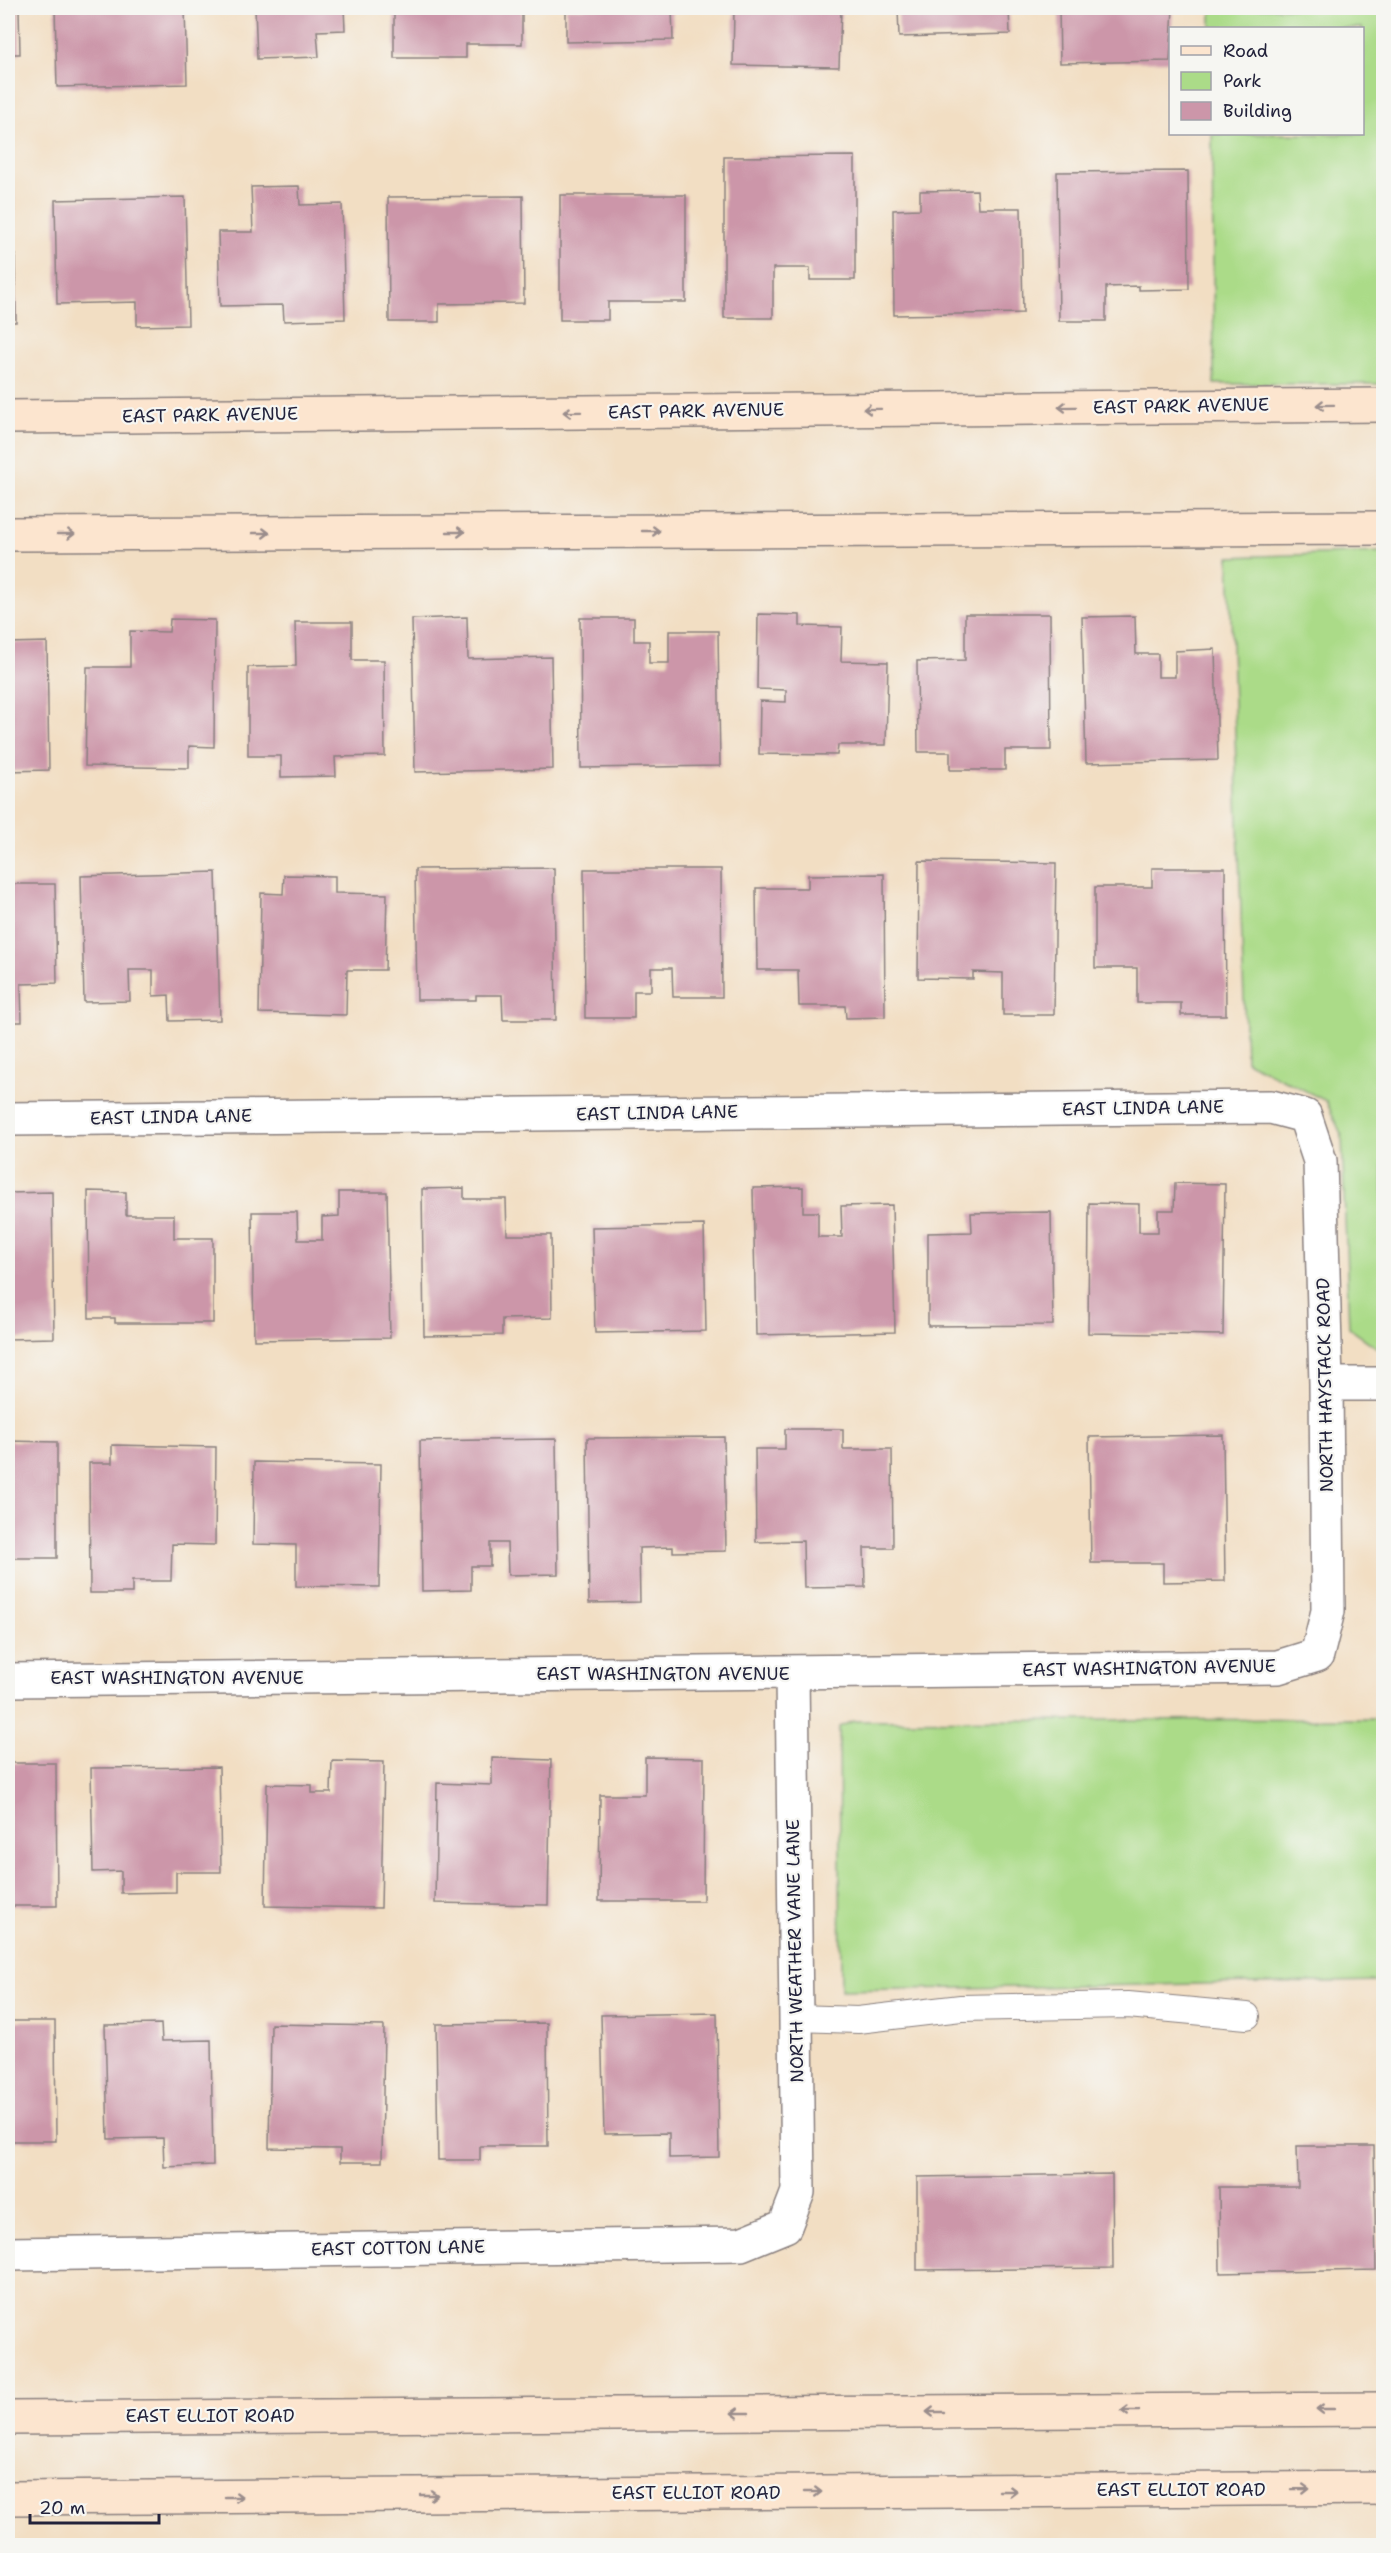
<svg xmlns="http://www.w3.org/2000/svg" width="1391" height="2553" font-family="'Shantell Sans',sans-serif">
<style>
.green{fill:#abdb88;stroke:#667e62;stroke-width:1.5}
.building{fill:#cc96a9}
.lines{fill:none;stroke-linecap:round;stroke-linejoin:round}
.lane-casing{stroke:#8a807f;stroke-width:28}
.street-casing{stroke:#8a807f;stroke-width:36}
.secondary-casing{stroke:#8a807f;stroke-width:36}
.lane{stroke:#fff;stroke-width:26}
.street{stroke:#fff;stroke-width:33}
.secondary{stroke:#fce5cf;stroke-width:33}
.oneway{stroke:#9a8d8c}
.labels{text-anchor:middle;dominant-baseline:central;stroke-width:4.5;stroke-linejoin:round;paint-order:stroke}
.street-label{font-size:18px;fill:#22223b;stroke:#f6f6f2}
</style>
<rect width="100%" height="100%" fill="#f6f6f2"/>
<filter id="ink" filterUnits="userSpaceOnUse"><feTurbulence type="fractalNoise" baseFrequency=".0167" numOctaves="2"/><feDisplacementMap in="SourceGraphic" scale="12" xChannelSelector="R" yChannelSelector="G"/><feConvolveMatrix kernelMatrix="1 2 1 2 8 2 1 2 1" color-interpolation-filters="sRGB"/></filter>
<filter id="wash" filterUnits="userSpaceOnUse"><feTurbulence type="fractalNoise" baseFrequency=".008" numOctaves="4" result="noise"/><feDisplacementMap in="SourceGraphic" scale="24" xChannelSelector="R" yChannelSelector="G"/><feGaussianBlur stdDeviation="1.35" result="paint"/><feColorMatrix in="noise" values="0 0 0 0 0 0 0 0 0 0 0 0 0 0 0 0 0 1.4 0 .05"/><feComposite in="paint" operator="in"/></filter>
<g filter="url(#wash)">
<rect width="100%" height="100%" fill="#f2dec3"/>
<!-- green -->
<path class="green" d="M1211,8H1383L1384,381L1380,384H1214L1212,134H1362V28H1211Z
M1383,552L1384,553L1383,1352L1349,1328L1342,1136L1326,1101L1246,1061L1229,557Z
M1383,1719V1981L841,1990L839,1727L853,1721Z"/>
<g id="blocks">
<!-- building -->
<path class="building" d="M8,8H19L20,54H8Z
M55,8H185L187,84L57,87Z
M255,8H344L345,30L317,31L319,57L257,59Z
M394,8H522V44H466V58H394Z
M566,8H672L673,40L566,42Z
M734,8H841L839,67L733,65Z
M898,8H1009L1010,34L899,37Z
M1059,8H1173L1170,61L1060,63Z
M855,156V280H810V268H773V318H724V157Z
M1188,171L1189,289L1139,290V286L1106,287V321H1059L1057,172Z
M299,186L300,205L342,204L345,319L284,321L283,305L220,306L218,232H253L251,187Z
M8,188H14L16,322H8Z
M977,190L978,208H1021L1023,313L894,315L893,210L920,209V191Z
M560,195H686V302H608V320H560Z
M523,196L524,303L439,304V322H389L388,197Z
M185,197L188,325L137,326V302L57,304L55,200Z
M758,614L800,615V626L842,627L841,661L888,662L886,745H838L837,755L759,754L760,701L786,702V690L757,689Z
M965,614H1050L1051,750H1005V770H950V752H918L917,661L965,660Z
M1135,616L1136,654H1158V677H1175V651L1215,649L1218,760L1086,763L1082,617Z
M467,617L468,659L551,657L553,769L415,772L412,619Z
M580,618H634V641H649V663H669V631H718L720,766L581,768Z
M170,619L215,620L214,747L189,746V768L85,766L87,667H130V631L169,632Z
M295,622H352V660H384L385,756L335,757L336,776L281,777V756H248V667L296,666Z
M47,642L49,770L8,771V643Z
M919,861L1056,863L1054,1015H1003V973L973,972V979L918,978Z
M554,868L556,1020H503L502,995H476V1000H417L415,869Z
M1152,868H1225L1226,1015H1181V1003H1137V968H1095V887H1152Z
M584,869H721L722,997H673L672,968H651V991H634V1018H585Z
M216,872L220,1020L170,1021L169,995L153,996V970H129L130,1001L84,1002L81,876Z
M884,874L885,1017L846,1018L845,1006H799L798,970H757L756,888H808V875Z
M284,875L335,876V893L387,894L385,970H347L346,1015L259,1013L261,893L283,894Z
M8,884H55L57,983L21,984L22,1022H8Z
M1175,1183L1225,1184L1223,1335L1088,1333L1089,1203L1139,1204V1232H1158V1210H1174Z
M803,1187V1212H818V1237H842L841,1206L892,1205L895,1332L756,1335L753,1188Z
M464,1188V1199H506L507,1235H551L552,1318L502,1319V1335L424,1336L422,1189Z
M88,1191L126,1192V1215H174V1238H213V1323H115V1318H89Z
M52,1192L54,1338L8,1339V1193Z
M339,1192H387L390,1338L254,1340L252,1212H297L298,1240H322V1217L339,1216Z
M1051,1212L1053,1325L928,1326V1233L972,1232L971,1213Z
M704,1225L706,1331L595,1333L592,1227Z
M785,1429H843V1449H892L893,1548H864L865,1587L804,1588L803,1541L756,1542L755,1449H785Z
M1223,1435L1225,1581L1163,1582V1563H1091L1089,1437Z
M724,1437L726,1551L673,1552V1547L639,1548L640,1602L589,1603L587,1438Z
M556,1439L558,1574L508,1575L507,1543H490V1566H471V1590L422,1591L420,1441Z
M8,1441L57,1442V1558H8Z
M112,1445L216,1447L215,1545L172,1544L171,1581H132V1593H90L89,1463H112Z
M254,1462L381,1464L379,1587L296,1586V1545L253,1544Z
M645,1757L704,1758L703,1901H599L600,1795H645Z
M492,1758L551,1760L548,1905L435,1903L437,1783L492,1785Z
M332,1761L384,1762L381,1908L265,1906L267,1784L312,1785V1793H331Z
M8,1763H56L57,1906H8Z
M219,1767L221,1872H176V1892L121,1893V1871L93,1872L91,1768Z
M717,2013L719,2157L669,2158V2133L604,2134L601,2015Z
M8,2021H55L56,2141H8Z
M547,2023L548,2146H480V2160H438L436,2024Z
M161,2024L162,2041L211,2040L213,2165L164,2167L163,2138L108,2139L105,2025Z
M271,2024L384,2026L382,2162H340V2149L269,2148Z
M1297,2146H1374L1376,2270L1220,2273L1219,2187H1298Z
M1112,2174L1113,2268L917,2270V2177Z"/>
</g>
</g>
<g filter="url(#ink)">
<use href="#blocks" fill-opacity="0" stroke="#8a807f" stroke-width="1.5"/>
<g class="lines">
<defs>
<path id="lane" d="M796,2018L858,2020L961,2008L1128,2005L1247,2016"/>
<path id="street" d="M8,1119L1271,1107L1305,1116L1320,1161L1326,1384L1328,1611L1317,1655L1278,1667L8,1680
M1326,1384H1384
M8,2254L741,2244L785,2226L798,2192L792,1673"/>
<path id="secondary" d="M8,417L1384,405
M8,534L1384,528
M8,2418L1384,2409
M8,2498L1384,2488"/>
</defs>
<!-- lane casing -->
<use href="#lane" class="lane-casing"/>
<!-- street casing -->
<use href="#street" class="street-casing"/>
<!-- secondary casing -->
<use href="#secondary" class="secondary-casing"/>
<!-- lane -->
<use href="#lane" class="lane"/>
<!-- street -->
<use href="#street" class="street"/>
<!-- secondary -->
<use href="#secondary" class="secondary"/>
</g>
<!-- one-way arrows -->
<defs><path id="oneway-shaft" d="M-6 0H5M1.5-3L5.5 0L1.5 3" fill="none" stroke-width="1.6" stroke-linecap="round" stroke-linejoin="round" transform="scale(1.5)"/></defs>
<g class="oneway">
<use href="#oneway-shaft" transform="translate(1325 405) rotate(179)"/>
<use href="#oneway-shaft" transform="translate(1067 407) rotate(179)"/>
<use href="#oneway-shaft" transform="translate(872 409) rotate(179)"/>
<use href="#oneway-shaft" transform="translate(572 412) rotate(179)"/>
<use href="#oneway-shaft" transform="translate(651 531)"/>
<use href="#oneway-shaft" transform="translate(456 532)"/>
<use href="#oneway-shaft" transform="translate(261 533)"/>
<use href="#oneway-shaft" transform="translate(66 534)"/>
<use href="#oneway-shaft" transform="translate(1325 2409) rotate(180)"/>
<use href="#oneway-shaft" transform="translate(1130 2411) rotate(180)"/>
<use href="#oneway-shaft" transform="translate(935 2412) rotate(180)"/>
<use href="#oneway-shaft" transform="translate(740 2413) rotate(180)"/>
<use href="#oneway-shaft" transform="translate(1301 2489) rotate(-1)"/>
<use href="#oneway-shaft" transform="translate(1008 2491)"/>
<use href="#oneway-shaft" transform="translate(813 2492)"/>
<use href="#oneway-shaft" transform="translate(429 2495)"/>
<use href="#oneway-shaft" transform="translate(234 2497)"/>
</g>
</g>
<g class="labels">
<!-- street labels -->
<g class="street-label">
<text transform="translate(1181 406) rotate(-1)">EAST PARK AVENUE</text>
<text transform="translate(696 411) rotate(-1)">EAST PARK AVENUE</text>
<text transform="translate(210 415) rotate(-1)">EAST PARK AVENUE</text>
<text transform="translate(1143 1108) rotate(-1)">EAST LINDA LANE</text>
<text transform="translate(657 1113) rotate(-1)">EAST LINDA LANE</text>
<text transform="translate(171 1117) rotate(-1)">EAST LINDA LANE</text>
<text transform="translate(1325 1385) rotate(-91)">NORTH HAYSTACK ROAD</text>
<text transform="translate(1149 1668) rotate(-1)">EAST WASHINGTON AVENUE</text>
<text x="663" y="1674">EAST WASHINGTON AVENUE</text>
<text x="177" y="1678">EAST WASHINGTON AVENUE</text>
<text transform="translate(795 1951) rotate(-91)">NORTH WEATHER VANE LANE</text>
<text transform="translate(398 2248) rotate(-1)">EAST COTTON LANE</text>
<text x="210" y="2416">EAST ELLIOT ROAD</text>
<text x="1181" y="2490">EAST ELLIOT ROAD</text>
<text x="696" y="2493">EAST ELLIOT ROAD</text>
</g>
</g>
<!-- margin -->
<rect width="1391" height="2553" fill="none" stroke="#f6f6f2" stroke-width="30"/>
<!-- legend -->
<rect x="1169" y="27" width="195" height="108" fill="#f6f6f2" stroke="#a1a1a9" stroke-width="1.5"/>
<rect x="1181" y="46" width="30" height="9" fill="#fce5cf" stroke="#a1a1a9" stroke-width="1.5"/>
<text x="1223" y="57" font-size="18" fill="#22223b">Road</text>
<rect x="1181" y="72" width="30" height="18" fill="#abdb88" stroke="#a1a1a9" stroke-width="1.5"/>
<text x="1223" y="87" font-size="18" fill="#22223b">Park</text>
<rect x="1181" y="102" width="30" height="18" fill="#cc96a9" stroke="#a1a1a9" stroke-width="1.5"/>
<text x="1223" y="117" font-size="18" fill="#22223b">Building</text>
<!-- scale -->
<path d="M30 2514v9h129v-9" fill="none" stroke="#22223b" stroke-width="3"/>
<text x="39" y="2514" font-size="18" fill="#22223b" stroke="#f6f6f2" stroke-width="4.5" paint-order="stroke">20 m</text>
</svg>
